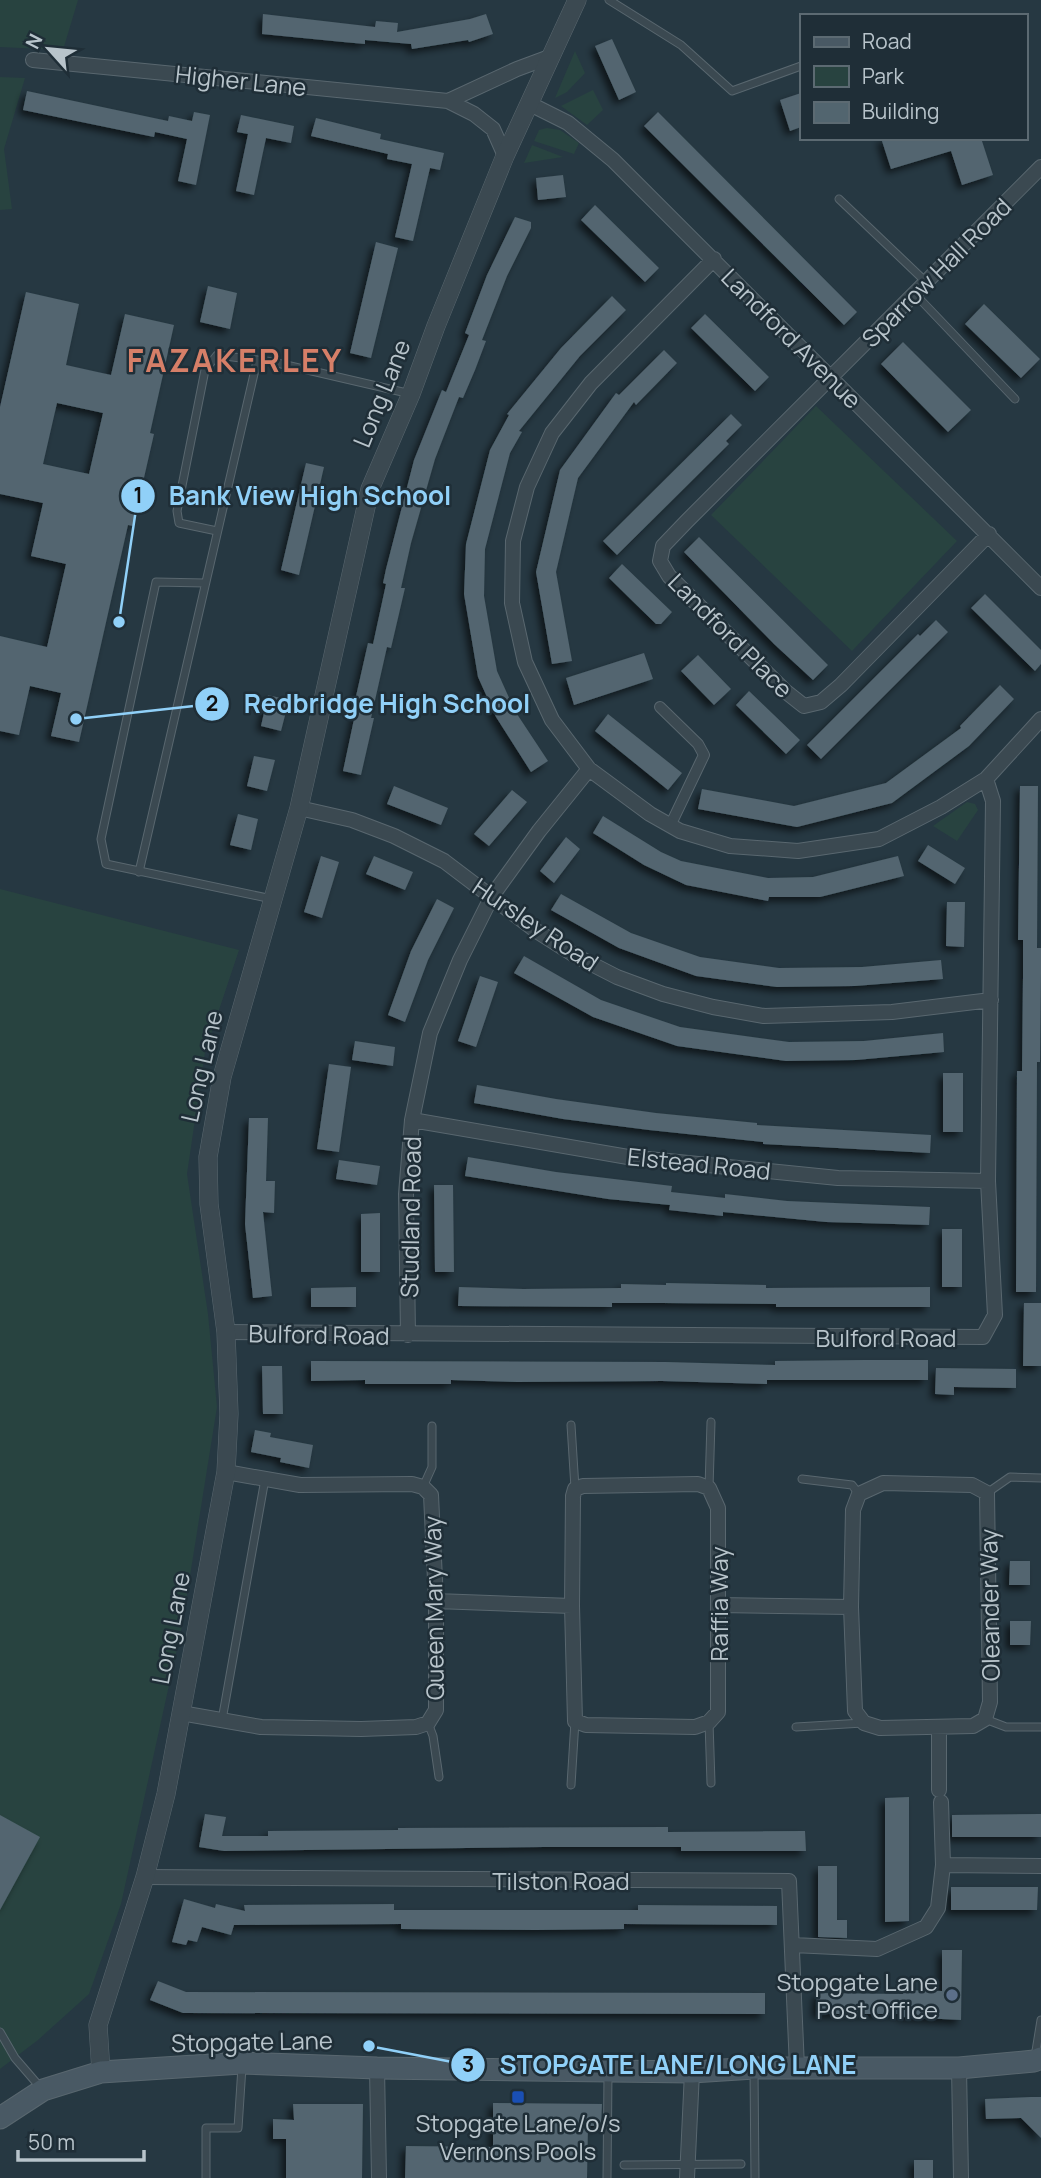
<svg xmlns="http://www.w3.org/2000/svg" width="1041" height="2178" font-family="Manrope,sans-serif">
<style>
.green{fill:#284340}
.building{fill:#52656f;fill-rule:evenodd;filter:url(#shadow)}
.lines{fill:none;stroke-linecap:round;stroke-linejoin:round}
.service-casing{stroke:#59676f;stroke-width:9}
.pedestrian-casing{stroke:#59676f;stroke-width:12}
.minor-casing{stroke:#59676f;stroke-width:16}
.tertiary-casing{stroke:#59676f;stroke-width:19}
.secondary-casing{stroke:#59676f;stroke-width:23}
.service{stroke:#3b4951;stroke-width:7}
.pedestrian{stroke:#3b4951;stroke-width:10}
.minor{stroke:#3b4951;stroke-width:14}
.tertiary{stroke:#3b4951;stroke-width:18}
.secondary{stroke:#495964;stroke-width:21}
.service-dot{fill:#5c6f8a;stroke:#1f2e37;stroke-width:2.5}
.transit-dot{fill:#1a4fb4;stroke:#1f2e37;stroke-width:2.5}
.labels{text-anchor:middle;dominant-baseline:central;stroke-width:5;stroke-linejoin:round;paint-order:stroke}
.street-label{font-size:24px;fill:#b8c4cb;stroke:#1f2e37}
.poi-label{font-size:24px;fill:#b8c4cb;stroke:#1f2e37;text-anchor:end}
.district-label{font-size:32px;font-weight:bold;letter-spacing:2px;fill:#d67f68;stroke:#1f2e37}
.leader{fill:none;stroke:#90d0f8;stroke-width:2.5}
.callout-dot{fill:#90d0f8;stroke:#1f2e37;stroke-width:2.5}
.mark-label{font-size:21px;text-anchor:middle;font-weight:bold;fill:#111}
.callout-label{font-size:26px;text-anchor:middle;font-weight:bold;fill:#90d0f8;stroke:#1f2e37;stroke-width:5;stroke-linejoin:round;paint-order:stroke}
</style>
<defs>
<filter id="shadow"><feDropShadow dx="-4.5" dy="4.5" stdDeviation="3.5" flood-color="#0009"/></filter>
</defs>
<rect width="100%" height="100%" fill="#263842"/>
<!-- green -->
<path class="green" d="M0,0H78L63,50L0,47Z
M575,51L585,73L567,92L555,98Z
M0,77L25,78L4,149L12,209L0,210Z
M593,90L603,110L587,125L561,106Z
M547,128L560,130L579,143L574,154L534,141L539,130Z
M532,145L563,157L524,163Z
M816,406L957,541L852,651L711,515Z
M967,802L975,804L978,810L957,841L933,826Z
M0,889L239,950L205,1052L187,1174L208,1314L217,1407L182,1626L121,1904L89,1994L38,2040L0,2069Z"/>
<!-- building -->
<path class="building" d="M263,14L375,27L376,21L398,23L397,32L470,19L486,14L493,34L469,42L468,40L412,49L411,44L365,40V44L343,42L262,34Z
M612,39L636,92L619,100L595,46Z
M27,91L168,121L169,116L192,121L194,112L210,115L196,185L178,181L187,139L155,132L154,137L23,110Z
M801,93V127L790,131L780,100Z
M658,112L857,312L844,325L644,126Z
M241,115L294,126L291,143L266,138L254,195L236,191L248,134L237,132Z
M316,118L381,134L380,139L444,153L440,170L430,168L413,241L395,237L412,164L387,159L388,154L311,136Z
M881,138H981L993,175L962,185L951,151L891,169Z
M563,175L566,197L538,200L536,178Z
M595,205L659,268L645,282L581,220Z
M515,217L531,222V228L507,276L482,340L486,341L475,370L463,398L459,397L435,459L411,543L401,588H405L391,648L387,647L371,718H374L361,775L343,771L357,705H354L368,643L373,644L386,584L383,583L386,569L414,460L442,390L446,392L452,377L469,335L465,333L487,275Z
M376,242L398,248L371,358L350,353Z
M208,286L237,293L230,329L200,322Z
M26,292L79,304L66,365L111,375L125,314L174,325L150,433L154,434L133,526L128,525L79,742L51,736L61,693L30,686L19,735L0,731V636L47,647L66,564L31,556L43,503L0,494V407ZM57,403L103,413L89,474L43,464Z
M612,296L626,310L580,356L519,431L522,432L510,453L485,549L484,596L497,671L515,711L548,761L531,772L496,717L478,677L464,594L466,544L490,450L509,415L507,414L561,348Z
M984,304L1040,359L1021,378L965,324Z
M705,314L769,377L755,391L691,328Z
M903,342L971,410L948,432L881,364Z
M664,350L677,363L636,405L634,402L578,478L556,572L572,661L552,664L536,572L560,470L616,393L619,395Z
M731,414L742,425L726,441L729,444L617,555L603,541Z
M306,463L324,467L299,575L281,570Z
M699,537L828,665L813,680L774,644L684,552Z
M622,564L672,612L661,624H656L609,578Z
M985,594L1041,650V664L1035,671L971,608Z
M936,620L948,632L821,759L807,745L918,634L920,636Z
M644,653L653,679L574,705L566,678Z
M698,655L731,689L714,705L681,671Z
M1000,685L1014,699L969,746L892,803L797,827L698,809L702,789L794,806L886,783L961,728L960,726Z
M749,691L800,740L786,754L736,705Z
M268,695L289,700L281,731L261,726Z
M608,714L682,773L668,790L595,731Z
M254,756L275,760L267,791L247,786Z
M394,786L448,808L441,825L387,804Z
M1020,786H1038L1037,948H1041V974L1040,1062H1037L1036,1292H1016L1017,1071H1022L1023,977V940H1018Z
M512,790L527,802L489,846L474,834Z
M238,814L258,819L251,850L230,845Z
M603,816L661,852L681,861L768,878L813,877L898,856L904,876L820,897H769L768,901L686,885L644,865L593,833Z
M566,837L580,849L554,883L540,871Z
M928,845L965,868L955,884L918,861Z
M321,856L339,862L322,918L304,912Z
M374,856L413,872L405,890L366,874Z
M561,894L631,933L700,957L779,968L862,967L941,960L943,979L855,986L777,987L696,976L619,948L551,910Z
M437,899L454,908L428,960L405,1022L388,1015L411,951Z
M947,902H965L964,947L946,946Z
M524,956L601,1000L680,1027L789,1042L864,1041L943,1033L944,1052L856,1060L786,1061L677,1046L593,1017L514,973Z
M480,976L498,982L476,1047L458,1041Z
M355,1041L395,1047L393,1066L352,1060Z
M329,1064L351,1067L339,1152L317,1149Z
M943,1073H963V1132H943Z
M477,1085L556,1099L656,1113L757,1123V1125L931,1135L930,1153L763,1144V1142L649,1130L563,1119L474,1103Z
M249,1118H268L266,1181H275L274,1213L263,1212L272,1296L253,1298L245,1224Z
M468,1157L556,1172L672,1186L671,1192L725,1198V1194L787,1201L930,1207L929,1225L826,1222L723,1212V1216L669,1210L670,1205L608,1199L465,1176Z
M339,1160L380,1166L377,1185L336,1179Z
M434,1185H453L454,1272H435Z
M380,1213V1272H361V1214Z
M942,1229H962V1287H942Z
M666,1283L766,1285V1288L930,1287V1307H776V1304L663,1303H612V1307L458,1306L459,1287L523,1289L621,1288V1284L666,1285Z
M356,1287V1307H311V1288Z
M1024,1303H1041V1366H1023Z
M863,1360H928V1380H767V1384L662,1381L517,1382L451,1380V1384H365V1380L311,1381V1361L666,1362L775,1365V1361Z
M262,1366H282L283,1414H263Z
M936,1368L1016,1369V1388L954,1387V1395L935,1394Z
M255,1430L271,1433L270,1437L313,1445L309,1468L280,1462L281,1458L251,1452Z
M1010,1561H1030V1585H1009Z
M1010,1621H1031L1030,1645H1010Z
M909,1797V1921L885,1922V1798Z
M205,1814L226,1817L222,1836H268V1831L398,1830V1828L668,1827V1832L805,1831L806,1851H681V1847H544L224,1851L199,1847Z
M1041,1814V1837H952V1815Z
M0,1815L40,1837L0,1910Z
M818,1866H837V1920H847V1938L818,1937Z
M951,1887H1038L1037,1910H951Z
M184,1899L215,1908L216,1904L245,1911L244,1905L394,1904V1910H638V1905L777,1906V1925L624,1924V1929L536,1930L401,1929V1924L234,1925L231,1935L202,1927L197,1942L188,1940L186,1945L172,1942Z
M942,1950H962L961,2020L902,2017V2014H816L817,1993L903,1994V1990L942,1991Z
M158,1981L186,1992L765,1993V2014L183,2013L150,2000Z
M1031,2097H1041V2138L1021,2118L986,2119L985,2099Z
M493,2103L602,2104L601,2126H588L587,2178H405L406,2146L493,2147Z
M293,2104H363L362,2178H286V2139H273V2119L294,2120Z
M914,2160H933V2178H914Z"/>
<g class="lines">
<defs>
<path id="service" d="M609,0L681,45L732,91L801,66
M839,199L926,282
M915,294L1015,399
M217,531L179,523L177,511L205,370L217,355L273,362L411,394
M205,583L156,582L101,839L106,864L272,899
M139,872L257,361
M571,1425L575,1488
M802,1479L852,1485L859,1494
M423,1487L432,1467V1426
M709,1488L711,1422
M987,1493L1010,1477L1041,1478
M985,1719L1006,1727H1041
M222,1720L265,1479
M709,1722L711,1783
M428,1723L433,1736L439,1777
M796,1727L863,1723
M571,1785L575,1721
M0,2032L15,2058L40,2087
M1035,2057L1041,2020
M754,2069L755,2178
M624,2165L741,2164
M206,2178V2128H238L242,2067
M607,2178L608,2074"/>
<path id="pedestrian" d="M660,707L698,744L704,755L670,826"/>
<path id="minor" d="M33,60L448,101
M530,104L568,123L613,160L1041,588
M505,156L493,129L474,114L448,101L517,69L552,56
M714,259L591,383L552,433L527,487L513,541L512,603L525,662L552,720L589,769L650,814L680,831L730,846L798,851L879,839L941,807L986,779L1041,719
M989,534L841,685L821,702L804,706L785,691L669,576L660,561L663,546L687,521L1041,167
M299,808L352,820L394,836L444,861L535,930L576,956L617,977L663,994L713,1007L764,1016L892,1012L991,1000
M412,1120L628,1157L838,1178L988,1181
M226,1332L983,1337L995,1315L988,1181L993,801L986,779
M408,1335L406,1194L412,1120L430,1033L460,960L492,896L539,831L589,769
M883,1483L972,1485L987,1493L990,1702L985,1719L973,1726L880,1728L864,1723L855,1711L851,1607L853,1510L859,1494Z
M698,1484L709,1488L718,1508V1712L709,1722L695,1727L586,1725L575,1721L572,1606L573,1496L575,1489L583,1486Z
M436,1601L572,1606
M719,1605L851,1607
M181,1713L261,1727L361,1729L416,1727L428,1723L436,1710V1601L431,1495L423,1487L412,1484L300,1485L226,1472
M939,1728V1790
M943,1865L1041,1866
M145,1877L789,1881L797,2068
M793,1945L877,1949L926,1927L938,1908L943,1865L941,1802
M377,2068L379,2178
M959,2068L961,2178
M687,2178L692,2072"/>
<path id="tertiary" d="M101,2072L98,2025L145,1877L166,1794L226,1472L229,1414L226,1332L209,1204L208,1157L222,1077L299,808L370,489L411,394L436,326L505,156L577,0"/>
<path id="secondary" d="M0,2118L43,2090L101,2072L242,2063L377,2068L692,2072L754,2068H959L1034,2061L1041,2058"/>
</defs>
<!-- service casing -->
<use href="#service" class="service-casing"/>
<!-- pedestrian casing -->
<use href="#pedestrian" class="pedestrian-casing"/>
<!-- minor casing -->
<use href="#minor" class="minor-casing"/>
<!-- tertiary casing -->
<use href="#tertiary" class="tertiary-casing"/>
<!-- secondary casing -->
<use href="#secondary" class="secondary-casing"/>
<!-- service -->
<use href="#service" class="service"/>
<!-- pedestrian -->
<use href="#pedestrian" class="pedestrian"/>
<!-- minor -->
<use href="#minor" class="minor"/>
<!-- tertiary -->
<use href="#tertiary" class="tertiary"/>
<!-- secondary -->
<use href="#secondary" class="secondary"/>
</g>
<!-- markers -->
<circle class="service-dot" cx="952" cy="1995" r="7"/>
<rect class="transit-dot" x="511" y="2090" width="14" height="14" rx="3.5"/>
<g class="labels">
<!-- street labels -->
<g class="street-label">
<text transform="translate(241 80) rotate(6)">Higher Lane</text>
<text transform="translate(936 272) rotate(-45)">Sparrow Hall Road</text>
<text transform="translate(792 338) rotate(45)">Landford Avenue</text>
<text transform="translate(381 393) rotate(-68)">Long Lane</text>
<text transform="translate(731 635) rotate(45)">Landford Place</text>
<text transform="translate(536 924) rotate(34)">Hursley Road</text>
<text transform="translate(201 1066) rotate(-77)">Long Lane</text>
<text transform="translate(699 1163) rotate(6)">Elstead Road</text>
<text transform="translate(410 1217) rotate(-89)">Studland Road</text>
<text transform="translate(319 1334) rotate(1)">Bulford Road</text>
<text x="886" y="1337">Bulford Road</text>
<text transform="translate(718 1604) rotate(-90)">Raffia Way</text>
<text transform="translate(989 1605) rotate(-91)">Oleander Way</text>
<text transform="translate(433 1608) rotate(-91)">Queen Mary Way</text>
<text transform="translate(170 1628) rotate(-79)">Long Lane</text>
<text x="561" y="1880">Tilston Road</text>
<text transform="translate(252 2041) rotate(-1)">Stopgate Lane</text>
</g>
<!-- poi labels -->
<g class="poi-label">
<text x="938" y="1981">Stopgate Lane<tspan x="938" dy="28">Post Office</tspan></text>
<text x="518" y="2122" text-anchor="middle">Stopgate Lane/o/s<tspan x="518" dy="28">Vernons Pools</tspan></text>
</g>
<!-- district labels -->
<g class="district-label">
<text x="235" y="360">FAZAKERLEY</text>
</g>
</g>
<!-- callouts -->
<path class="leader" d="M119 622L138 496M76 719L212 704M369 2046L468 2065"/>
<g class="callout-dot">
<circle cx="119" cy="622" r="7"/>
<circle cx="76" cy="719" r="7"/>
<circle cx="369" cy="2046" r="7"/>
<circle cx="138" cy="496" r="18"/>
<circle cx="212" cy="704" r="18"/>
<circle cx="468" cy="2065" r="18"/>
</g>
<g class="mark-label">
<text x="138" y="503">1</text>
<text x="212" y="711">2</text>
<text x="468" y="2072">3</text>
</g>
<g class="callout-label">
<text x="310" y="505">Bank View High School</text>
<text x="387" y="713">Redbridge High School</text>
<text x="678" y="2074">STOPGATE LANE/LONG LANE</text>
</g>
<!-- legend -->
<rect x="800" y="14" width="228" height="126" fill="#1f2e37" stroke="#5c6a72" stroke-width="2"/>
<rect x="814" y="37" width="35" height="10" fill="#495964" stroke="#5c6a72" stroke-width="2"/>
<text x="862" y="49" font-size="21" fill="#b8c4cb">Road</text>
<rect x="814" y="66" width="35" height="21" fill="#284340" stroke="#5c6a72" stroke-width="2"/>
<text x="862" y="84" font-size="21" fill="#b8c4cb">Park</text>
<rect x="814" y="102" width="35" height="21" fill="#52656f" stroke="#5c6a72" stroke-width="2"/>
<text x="862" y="119" font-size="21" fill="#b8c4cb">Building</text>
<!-- north arrow -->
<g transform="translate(49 49) rotate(297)" stroke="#1f2e37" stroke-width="5" paint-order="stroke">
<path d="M0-5L12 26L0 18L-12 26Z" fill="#b8c4cb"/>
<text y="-10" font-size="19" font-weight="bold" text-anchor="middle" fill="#b8c4cb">N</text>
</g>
<!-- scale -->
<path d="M18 2150v10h126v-10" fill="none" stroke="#b8c4cb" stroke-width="3.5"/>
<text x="28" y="2150" font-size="21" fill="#b8c4cb" stroke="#1f2e37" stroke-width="5" paint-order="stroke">50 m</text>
</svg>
